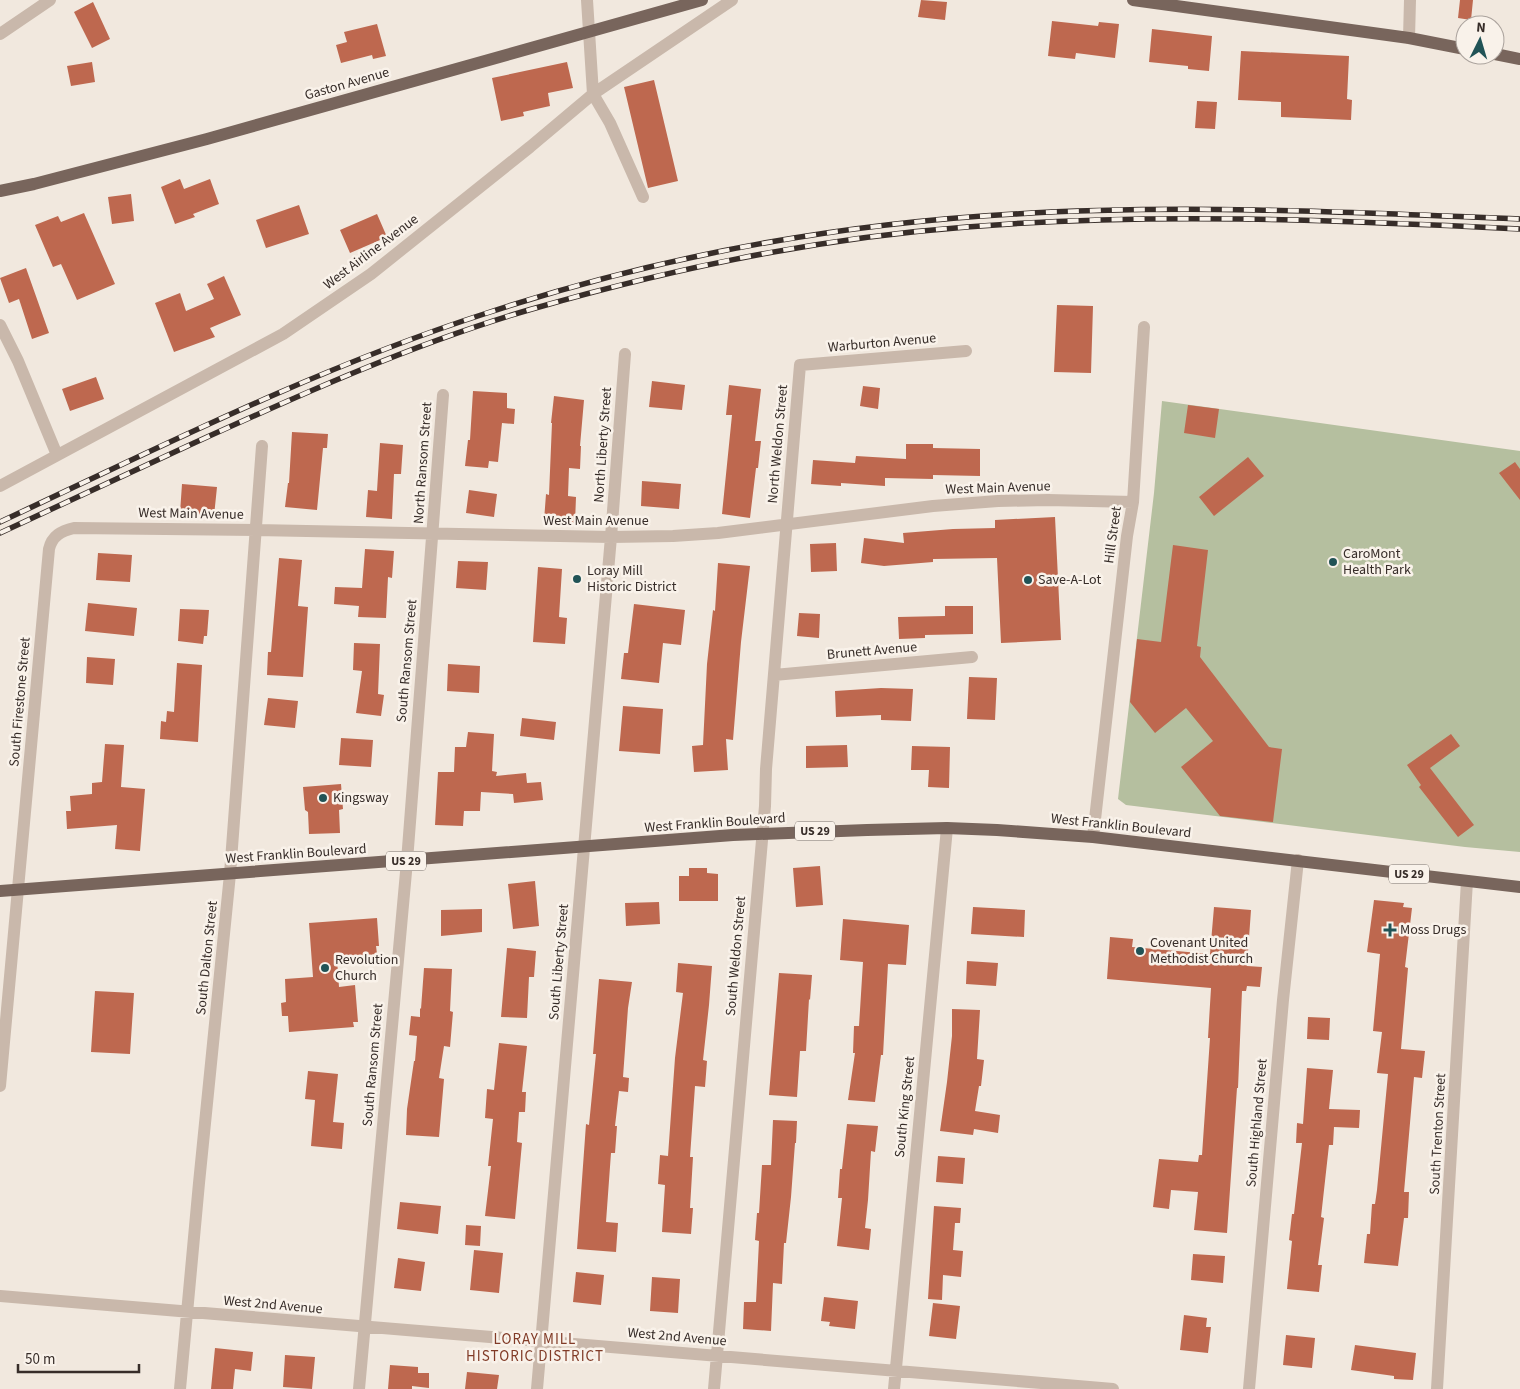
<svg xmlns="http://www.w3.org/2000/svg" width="1520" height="1389" font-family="'Source Sans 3',sans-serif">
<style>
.green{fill:#b5bf9f}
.building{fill:#be684f}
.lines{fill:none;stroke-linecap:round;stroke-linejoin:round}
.minor{stroke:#c9b8ab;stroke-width:12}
.major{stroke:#78655c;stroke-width:12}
.rail-casing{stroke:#372d29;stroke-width:5.5}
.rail{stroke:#f9f2ea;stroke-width:4;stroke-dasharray:11;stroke-linecap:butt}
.poi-dot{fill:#215356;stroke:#f9f2ea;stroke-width:2}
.labels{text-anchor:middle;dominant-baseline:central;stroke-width:5;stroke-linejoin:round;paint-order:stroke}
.shield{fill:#f9f2ea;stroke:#716863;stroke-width:1}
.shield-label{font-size:12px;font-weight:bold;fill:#372d29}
.street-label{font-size:14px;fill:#372d29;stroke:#f9f2ea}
.poi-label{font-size:14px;fill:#372d29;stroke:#f9f2ea;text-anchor:start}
.neighbourhood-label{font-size:15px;letter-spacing:1px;fill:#813b27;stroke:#f9f2ea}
</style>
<rect width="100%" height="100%" fill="#f1e8de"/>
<!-- green -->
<path class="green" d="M1162,401L1520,451V852L1465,847L1126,805L1118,799L1154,493Z"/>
<!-- building -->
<path class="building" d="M921,0L947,2L945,20L918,17Z
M1460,0H1473L1471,20L1458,18Z
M93,2L110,39L92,48L74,12Z
M1052,21L1098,26L1099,22L1119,24L1115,58L1076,53L1075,59L1048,56Z
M377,24L386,56L373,59L372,55L341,63L336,45L347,42L344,32Z
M1152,29L1212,36L1209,71L1188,69V66L1149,62Z
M1241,51L1349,56L1347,99L1352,100L1351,120L1281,117V102L1238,100Z
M92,62L95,82L71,86L67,66Z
M567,62L573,88L548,93L550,106L523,112L524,116L501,121L492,78Z
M654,80L678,181L648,188L624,87Z
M1197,101L1217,102L1215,129L1195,128Z
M180,179L184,189L210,179L219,204L193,214L195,217L175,224L161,187Z
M131,194L134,221L112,224L108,197Z
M299,205L309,234L266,248L256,220Z
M84,213L115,284L77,300L61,264L53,267L35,225L58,216L61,222Z
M377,214L387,237L350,253L340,230Z
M26,268L49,333L32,339L19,299L9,303L0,278Z
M224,276L241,315L210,328L215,337L174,352L155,303L180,293L186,311L214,299L207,284Z
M1057,305L1093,306L1091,373L1054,372Z
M96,377L104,399L70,411L62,389Z
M652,381L685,385L682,410L649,407Z
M729,385L761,389L755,441H761L758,468H756L750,518L722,514L732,415H726Z
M863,386L880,388L878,409L860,406Z
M473,391L507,393V408L515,409L514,424L502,423L498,462L489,461L488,468L465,466L468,440H470Z
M554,396L584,400L580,446H581L580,469L569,468L568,496L576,497L575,523L544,521L546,494L549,495L552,423H551Z
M1188,405L1219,409L1215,438L1184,433Z
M292,432L328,434L327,448H323L317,510L285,507L288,483H289Z
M380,443L403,445L401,474H394L392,519L366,517L368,490L377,491Z
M906,444H933V448L980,449V476L933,475V479L885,478V486L841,483V486L811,484L813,460L855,463L856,456L906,459Z
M1248,457L1264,476L1214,516L1199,497Z
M1515,462L1520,469V500L1499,473Z
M642,481L681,484L679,509L641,506Z
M182,484L217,487L214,516L180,513Z
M469,490L497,494L494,517L466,513Z
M1055,517L1061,640L1001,643L997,558L933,559V562L884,566L861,563L864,538L904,543L903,533L953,529L995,528V520Z
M836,543L837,571L811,572L810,544Z
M1173,545L1208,550L1197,646L1201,647L1200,657L1269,747L1282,749L1273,822L1220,816L1181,767L1213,741L1186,708L1155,733L1130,702L1137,639L1161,642Z
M365,549L394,551L392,578L388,577L386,618L358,617L359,606L334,604L335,587L362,588Z
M98,553L132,555L130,582L96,580Z
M279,558L302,560L298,606L308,607L303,677L267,675L268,652H271Z
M458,561L488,562L486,590L456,588Z
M718,563L750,566L741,642L733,740L726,739L728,770L694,772L692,746L703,745L707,664L713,610L715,611Z
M538,567L562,569L559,617L567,618L565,644L533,642Z
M88,603L137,608L134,636L85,631Z
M634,604L685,610L681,645L663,643L659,683L621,679L624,653H628Z
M945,606H973V634L925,635V638L899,639L898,617L945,616Z
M180,609L209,610L207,636H204L203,644L178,641Z
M799,613L820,614L819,638L797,636Z
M354,643L380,644L378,694L384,695L381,716L356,713L362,671L353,670Z
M87,657L115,659L113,685L86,683Z
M177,663L202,665L198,742L160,739L161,721L166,722L167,711L174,712Z
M448,664L480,666L479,693L447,691Z
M969,677L997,678L995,720L967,719Z
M881,688L913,689L911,721L881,720V715L836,717L835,691Z
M268,698L298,701L295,728L264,725Z
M623,706L663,709L660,754L619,751Z
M522,718L556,722L554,740L520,736Z
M468,732L494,734L492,771L497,772L496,776L526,773L527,783L541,782L543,800L514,803L513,794L481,792L480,811H464L463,826L435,825L438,772H454L455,747H466Z
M1451,734L1460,746L1430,768L1474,825L1458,837L1419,787L1421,785L1407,765Z
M341,738L373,740L371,767L339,765Z
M105,744L124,745L121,787L145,789L140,851L115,849L117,825L67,829L66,811H71L70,796L92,794V783L102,782Z
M847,745L848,767L806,768V746Z
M912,746L950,747L949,788L928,787L929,770H911Z
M341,784L343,809L339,810L340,833L309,834L308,812L305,810L303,787Z
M820,866L823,905L796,907L793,868Z
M689,868H707V873L718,874V901H679V876H689Z
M535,881L539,926L513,929L508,884Z
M1374,900L1404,903L1403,907L1412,908L1405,967L1408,968L1401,1049L1425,1051L1422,1078L1414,1077L1404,1192H1409L1408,1218H1404L1398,1266L1364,1263L1367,1234H1370L1372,1204H1375L1377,1190L1388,1074L1377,1073L1382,1032L1373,1031L1380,954L1367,952Z
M659,902L660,924L626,926L625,903Z
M973,907L1025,910L1024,937L971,934Z
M1214,907L1251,910L1247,966L1262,967L1260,987L1247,986L1246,991H1242L1238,1088H1237L1227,1233L1194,1230L1198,1192L1171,1190L1169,1209L1153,1207L1159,1159L1198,1162L1199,1155H1202L1210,1038H1208L1211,988L1107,979L1110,937L1133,939L1132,947L1210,954Z
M482,909V932L441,936V910Z
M377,918L379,946H376L377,954L370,955V956L337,959L339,987L355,985L358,1022H353L354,1027L289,1032L288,1016H282L281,1003L286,1002L285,979L313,977L309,923Z
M843,919L909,925L906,965L888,964L883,1055H881L875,1102L848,1100L855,1053H853L854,1026H859L863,962L840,960Z
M507,948L536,951L534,977H529L527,1018L501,1017Z
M967,961L998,963L996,986L966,984Z
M678,963L712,966L709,1005L703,1060L707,1061L705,1087L695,1086L690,1157H693L690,1208H693L691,1234L662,1232L665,1185L658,1184L660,1155L668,1156L675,1058L683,993L676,992Z
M424,968L452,969L450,1011L453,1012L450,1047L444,1046L439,1078L444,1079L439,1137L406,1135L407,1109L414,1061H415L417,1036L409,1035L411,1016L420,1017V1008L421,1009Z
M779,973L812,975L810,1000L809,999L806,1051H800L797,1097L769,1095Z
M599,979L632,982L628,1008L623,1077L629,1078L628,1092L619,1091L615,1126H617L615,1153H611L606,1222L618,1223L616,1252L577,1249L586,1124L589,1125L596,1054H593Z
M95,991L134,993L130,1054L91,1052Z
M952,1009L980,1010L977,1059L984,1060L981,1086H979L975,1111L1000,1115L998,1133L974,1129L973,1135L940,1131L947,1082L952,1036Z
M1308,1017L1330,1018L1329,1040L1307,1039Z
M499,1043L527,1046L522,1092H526L525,1112H519L517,1142L522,1143L515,1219L485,1216L491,1166H488L493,1119L485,1118L487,1089L494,1090Z
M1307,1068L1333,1070L1329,1109L1360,1110L1359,1128L1334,1127L1333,1145H1329L1321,1217L1324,1218L1318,1265H1322L1319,1292L1287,1289L1292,1241L1289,1240L1292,1214H1294L1302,1143H1296L1297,1123L1303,1124Z
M308,1071L338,1074L333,1122L344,1123L342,1149L311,1146L315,1100L305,1099Z
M773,1120L797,1121L796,1143H795L791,1197L786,1243H784L782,1284L773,1283L771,1331L743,1329L744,1302H756L759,1241L755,1240L757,1213H759L762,1165H771Z
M847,1124L878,1126L875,1152L871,1151L868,1200L865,1228L871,1229L869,1250L837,1246L842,1198H838L840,1169H842Z
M938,1156L965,1158L963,1184L936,1182Z
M400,1202L441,1206L438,1234L397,1229Z
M934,1206L961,1208L960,1223H955L953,1250L963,1251L961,1277L943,1275L942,1300L928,1299Z
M466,1225L481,1226L480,1246L465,1245Z
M474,1250L503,1253L499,1293L470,1290Z
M1193,1254L1225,1256L1223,1283L1191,1280Z
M398,1258L425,1262L421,1291L394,1288Z
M576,1272L604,1275L601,1305L573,1302Z
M652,1277L680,1279L678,1313L650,1311Z
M824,1297L858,1301L855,1329L829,1326L830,1322L821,1321Z
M933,1303L960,1306L956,1339L929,1336Z
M1184,1315L1207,1318L1206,1327H1211L1208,1353L1180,1350Z
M1286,1335L1315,1338L1312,1368L1283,1365Z
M1355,1345L1416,1353L1413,1380L1394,1379V1376L1351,1370Z
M215,1348L253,1352L251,1371L235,1369L233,1389H211Z
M285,1355L315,1357L312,1389L283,1387Z
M390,1365L418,1367V1373H429V1388L412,1386V1389H388Z
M467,1372L499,1375L497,1389H465Z"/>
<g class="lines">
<!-- minor -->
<path class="minor" d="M587,0L593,94L610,123L643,197
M0,34L50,0
M1409,38L1410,0
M0,325L18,361L57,455
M0,486L283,334L371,274L530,147L593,94L732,0
M774,675L972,657
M1093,837L1127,536L1133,502L1144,327
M0,1086L49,549C52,536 61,531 74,528L256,530L611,537L673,536L718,533L933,506L998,501L1048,500L1133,502
M0,1296L1113,1389
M180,1389L199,1183L230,874L262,446
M359,1389L407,861L443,395
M537,1389L611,537L625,354
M714,1389L765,806L766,769L800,365L966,351
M894,1389L947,828
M1249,1389L1283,1000L1298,860
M1437,1389L1467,881"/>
<!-- major -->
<path class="major" d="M1133,0L1409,38L1465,49
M1495,54L1520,59
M0,191L34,184L207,139L702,0
M0,891L733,835L867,830L947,828L997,830L1093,837L1520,887"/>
<defs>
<path id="rail" d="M0,522C160,447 319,367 487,313C657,257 835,224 1014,214C1182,204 1352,212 1520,219
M0,533C65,503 129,473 194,443C304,393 415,343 532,309C674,268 819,238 967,227C1150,212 1337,220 1520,229"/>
</defs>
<!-- rail casing -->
<use href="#rail" class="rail-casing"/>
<!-- rail -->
<use href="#rail" class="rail"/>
</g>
<!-- markers -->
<g class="poi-dot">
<circle cx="1333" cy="562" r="5"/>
<circle cx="577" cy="579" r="5"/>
<circle cx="1028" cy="580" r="5"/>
<circle cx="323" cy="798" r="5"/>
<path d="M1387.5 922.5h5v5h5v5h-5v5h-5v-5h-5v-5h5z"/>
<circle cx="1140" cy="951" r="5"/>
<circle cx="325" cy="968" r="5"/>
</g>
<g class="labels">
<!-- shield labels -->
<g class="shield">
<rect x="795" y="821.5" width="40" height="19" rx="4"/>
<rect x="386" y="851.5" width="40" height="19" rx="4"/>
<rect x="1389" y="864.5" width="40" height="19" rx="4"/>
</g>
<g class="shield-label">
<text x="815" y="831">US 29</text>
<text x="406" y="861">US 29</text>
<text x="1409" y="874">US 29</text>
</g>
<!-- street labels -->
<g class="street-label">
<text transform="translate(347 84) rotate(-16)">Gaston Avenue</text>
<text transform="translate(371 252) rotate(-37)">West Airline Avenue</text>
<text transform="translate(882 343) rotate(-5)">Warburton Avenue</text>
<text transform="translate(778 444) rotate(-85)">North Weldon Street</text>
<text transform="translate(603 445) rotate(-86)">North Liberty Street</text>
<text transform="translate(423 463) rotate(-86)">North Ransom Street</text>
<text transform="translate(998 488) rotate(-2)">West Main Avenue</text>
<text transform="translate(191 514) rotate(1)">West Main Avenue</text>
<text x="596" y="521">West Main Avenue</text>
<text transform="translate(1113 535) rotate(-82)">Hill Street</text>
<text transform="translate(872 651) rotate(-5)">Brunett Avenue</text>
<text transform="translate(407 661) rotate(-85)">South Ransom Street</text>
<text transform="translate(20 702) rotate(-85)">South Firestone Street</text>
<text transform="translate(715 823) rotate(-4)">West Franklin Boulevard</text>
<text transform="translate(1121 826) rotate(6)">West Franklin Boulevard</text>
<text transform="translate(296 854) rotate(-4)">West Franklin Boulevard</text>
<text transform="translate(736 956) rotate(-85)">South Weldon Street</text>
<text transform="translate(207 958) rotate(-84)">South Dalton Street</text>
<text transform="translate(559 962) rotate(-85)">South Liberty Street</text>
<text transform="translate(373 1065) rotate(-85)">South Ransom Street</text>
<text transform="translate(905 1107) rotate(-84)">South King Street</text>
<text transform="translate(1257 1123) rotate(-85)">South Highland Street</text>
<text transform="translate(1438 1134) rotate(-87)">South Trenton Street</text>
<text transform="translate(273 1305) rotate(5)">West 2nd Avenue</text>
<text transform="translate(677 1337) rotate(5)">West 2nd Avenue</text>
</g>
<!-- poi labels -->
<g class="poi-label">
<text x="1343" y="554">CaroMont<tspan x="1343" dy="16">Health Park</tspan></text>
<text x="587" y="571">Loray Mill<tspan x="587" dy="16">Historic District</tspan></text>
<text x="1038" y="580">Save-A-Lot</text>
<text x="333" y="798">Kingsway</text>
<text x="1400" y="930">Moss Drugs</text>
<text x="1150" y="943">Covenant United<tspan x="1150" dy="16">Methodist Church</tspan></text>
<text x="335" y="960">Revolution<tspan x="335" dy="16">Church</tspan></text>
</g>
<!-- neighbourhood labels -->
<g class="neighbourhood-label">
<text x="535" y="1339">LORAY MILL<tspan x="535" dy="17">HISTORIC DISTRICT</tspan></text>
</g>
</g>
<!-- north arrow -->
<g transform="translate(1480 40) rotate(5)"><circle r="24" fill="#f9f2ea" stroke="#aba39d"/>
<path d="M0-4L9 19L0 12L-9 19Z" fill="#215356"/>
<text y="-8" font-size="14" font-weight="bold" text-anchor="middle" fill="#372d29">N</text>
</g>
<!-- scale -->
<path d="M18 1364v8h121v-8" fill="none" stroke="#372d29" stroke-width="2.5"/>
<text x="25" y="1364" font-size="15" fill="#372d29" stroke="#f9f2ea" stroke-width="4" paint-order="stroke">50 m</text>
</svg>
